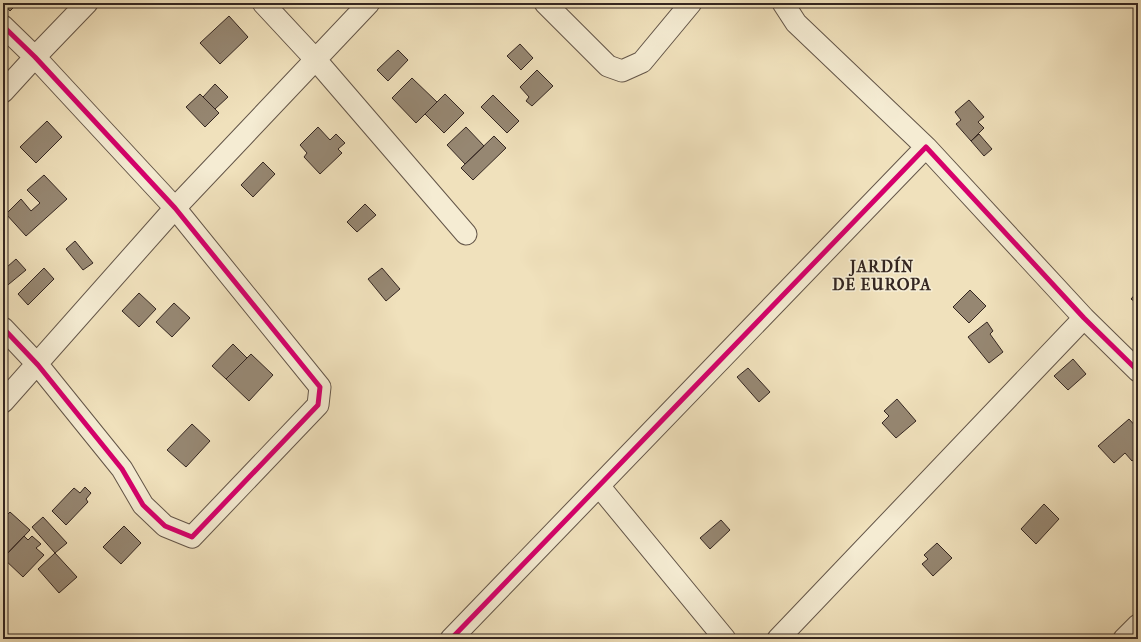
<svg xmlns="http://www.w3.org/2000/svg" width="1141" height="642" font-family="'IM FELL French Canon',serif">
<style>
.building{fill:#968772;stroke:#342621}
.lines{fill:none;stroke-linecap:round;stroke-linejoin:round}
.minor-casing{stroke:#635548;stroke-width:23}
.minor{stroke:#f5ecd3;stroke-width:21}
.cycleway-casing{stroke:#f5ecd3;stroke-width:8}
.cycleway{stroke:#d6006c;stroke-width:5}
.labels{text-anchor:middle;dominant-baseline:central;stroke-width:3.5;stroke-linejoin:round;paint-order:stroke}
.district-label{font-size:16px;font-weight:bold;letter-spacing:1px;fill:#342621;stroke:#f5ecd3}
</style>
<rect width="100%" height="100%" fill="#f0e1bc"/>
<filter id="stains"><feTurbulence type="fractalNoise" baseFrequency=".005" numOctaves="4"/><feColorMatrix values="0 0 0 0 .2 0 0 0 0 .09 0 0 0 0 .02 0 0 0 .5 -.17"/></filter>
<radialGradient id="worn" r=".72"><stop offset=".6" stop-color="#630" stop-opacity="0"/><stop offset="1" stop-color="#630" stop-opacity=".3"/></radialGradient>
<!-- building -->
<path class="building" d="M3,3H18L10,11Z
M229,16L248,37L220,64L200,43Z
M520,44L533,58L521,70L507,56Z
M398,50L408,60L388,81L377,70Z
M537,70L553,86L532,106L526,101L529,97L520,87Z
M412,78L437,102L416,123L392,98Z
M215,84L228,97L215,109L203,97Z
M200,94L219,113L205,127L186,107Z
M445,94L464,113L444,133L425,114Z
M493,95L519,121L507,133L481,107Z
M969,100L984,117L978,122L984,128L971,141L956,124L961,120L955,112Z
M47,121L62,137L36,163L20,147Z
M318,127L330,140L336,134L345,143L338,149L342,153L320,174L304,157L307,153L300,145Z
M466,127L484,146L465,164L447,145Z
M979,134L992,149L984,156L971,141Z
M494,136L506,148L473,180L461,168Z
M263,162L275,174L253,197L241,185Z
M44,175L67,199L26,236L6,214L21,199L31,211L40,203L27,190Z
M365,204L376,215L357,232L347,222Z
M75,241L93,263L83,270L66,249Z
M16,259L26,270L3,289V263L7,267Z
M44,268L54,279L28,305L18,294Z
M382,268L400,289L386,301L368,279Z
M970,290L986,306L969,323L953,307Z
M1138,291V304L1131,299Z
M139,293L156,309L139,327L122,311Z
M174,303L190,318L172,337L156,322Z
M987,322L993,331L990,334L1003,352L989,363L968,337Z
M233,344L247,358L226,379L212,366Z
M251,354L273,375L249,401L226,379Z
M1073,359L1086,374L1068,390L1054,376Z
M748,368L770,392L759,402L737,377Z
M897,399L916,421L896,438L882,423L889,416L884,411Z
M1129,419L1138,429V456L1132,461L1125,453L1114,463L1098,446Z
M192,424L210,441L186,467L167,450Z
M85,487L91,493L86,499L88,502L66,525L52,511L74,488L80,493Z
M1044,504L1059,519L1036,544L1021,529Z
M10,512L30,530L3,558V519Z
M43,517L67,543L55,553L32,527Z
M721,520L730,530L710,549L700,538Z
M124,526L141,543L121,564L103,547Z
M24,536L28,540L32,536L41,544L36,548L44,555L23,577L3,558Z
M937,543L952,558L933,576L922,564L928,559L924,555Z
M55,553L77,577L59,593L38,569Z"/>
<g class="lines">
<defs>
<path id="minor" d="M263,3L316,60L466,234
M545,3L608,66L622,71L642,62L691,3
M783,3L796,23L926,147
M3,26L35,57L175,208L320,387L318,405L192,537L165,526L143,505L122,469L38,365L3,328
M3,92L35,57L87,3
M3,402L175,208L369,3
M599,486L725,639
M451,639L926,147L1084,318L1138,371
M778,639L1084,318
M1124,639L1138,625"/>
</defs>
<!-- minor casing -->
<use href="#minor" class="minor-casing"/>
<!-- minor -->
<use href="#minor" class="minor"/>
<defs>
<path id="cycleway" d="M3,26L35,57L175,208L320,387L318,405L192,537L165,526L143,505L122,469L38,365L3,328
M451,639L926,147L1084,318L1138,371"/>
</defs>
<!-- cycleway casing -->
<use href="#cycleway" class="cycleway-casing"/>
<!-- cycleway -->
<use href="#cycleway" class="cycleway"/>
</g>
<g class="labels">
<!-- district labels -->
<g class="district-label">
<text x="882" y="266">JARDÍN<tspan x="882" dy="18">DE EUROPA</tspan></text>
</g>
</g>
<!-- margin -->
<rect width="1141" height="642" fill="none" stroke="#f0e1bc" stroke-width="16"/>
<rect x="4" y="4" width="1133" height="634" fill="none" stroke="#342621" stroke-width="2"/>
<rect x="8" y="8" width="1125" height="626" fill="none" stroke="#342621"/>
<rect width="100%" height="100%" filter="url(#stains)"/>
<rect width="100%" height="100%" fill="url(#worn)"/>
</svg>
